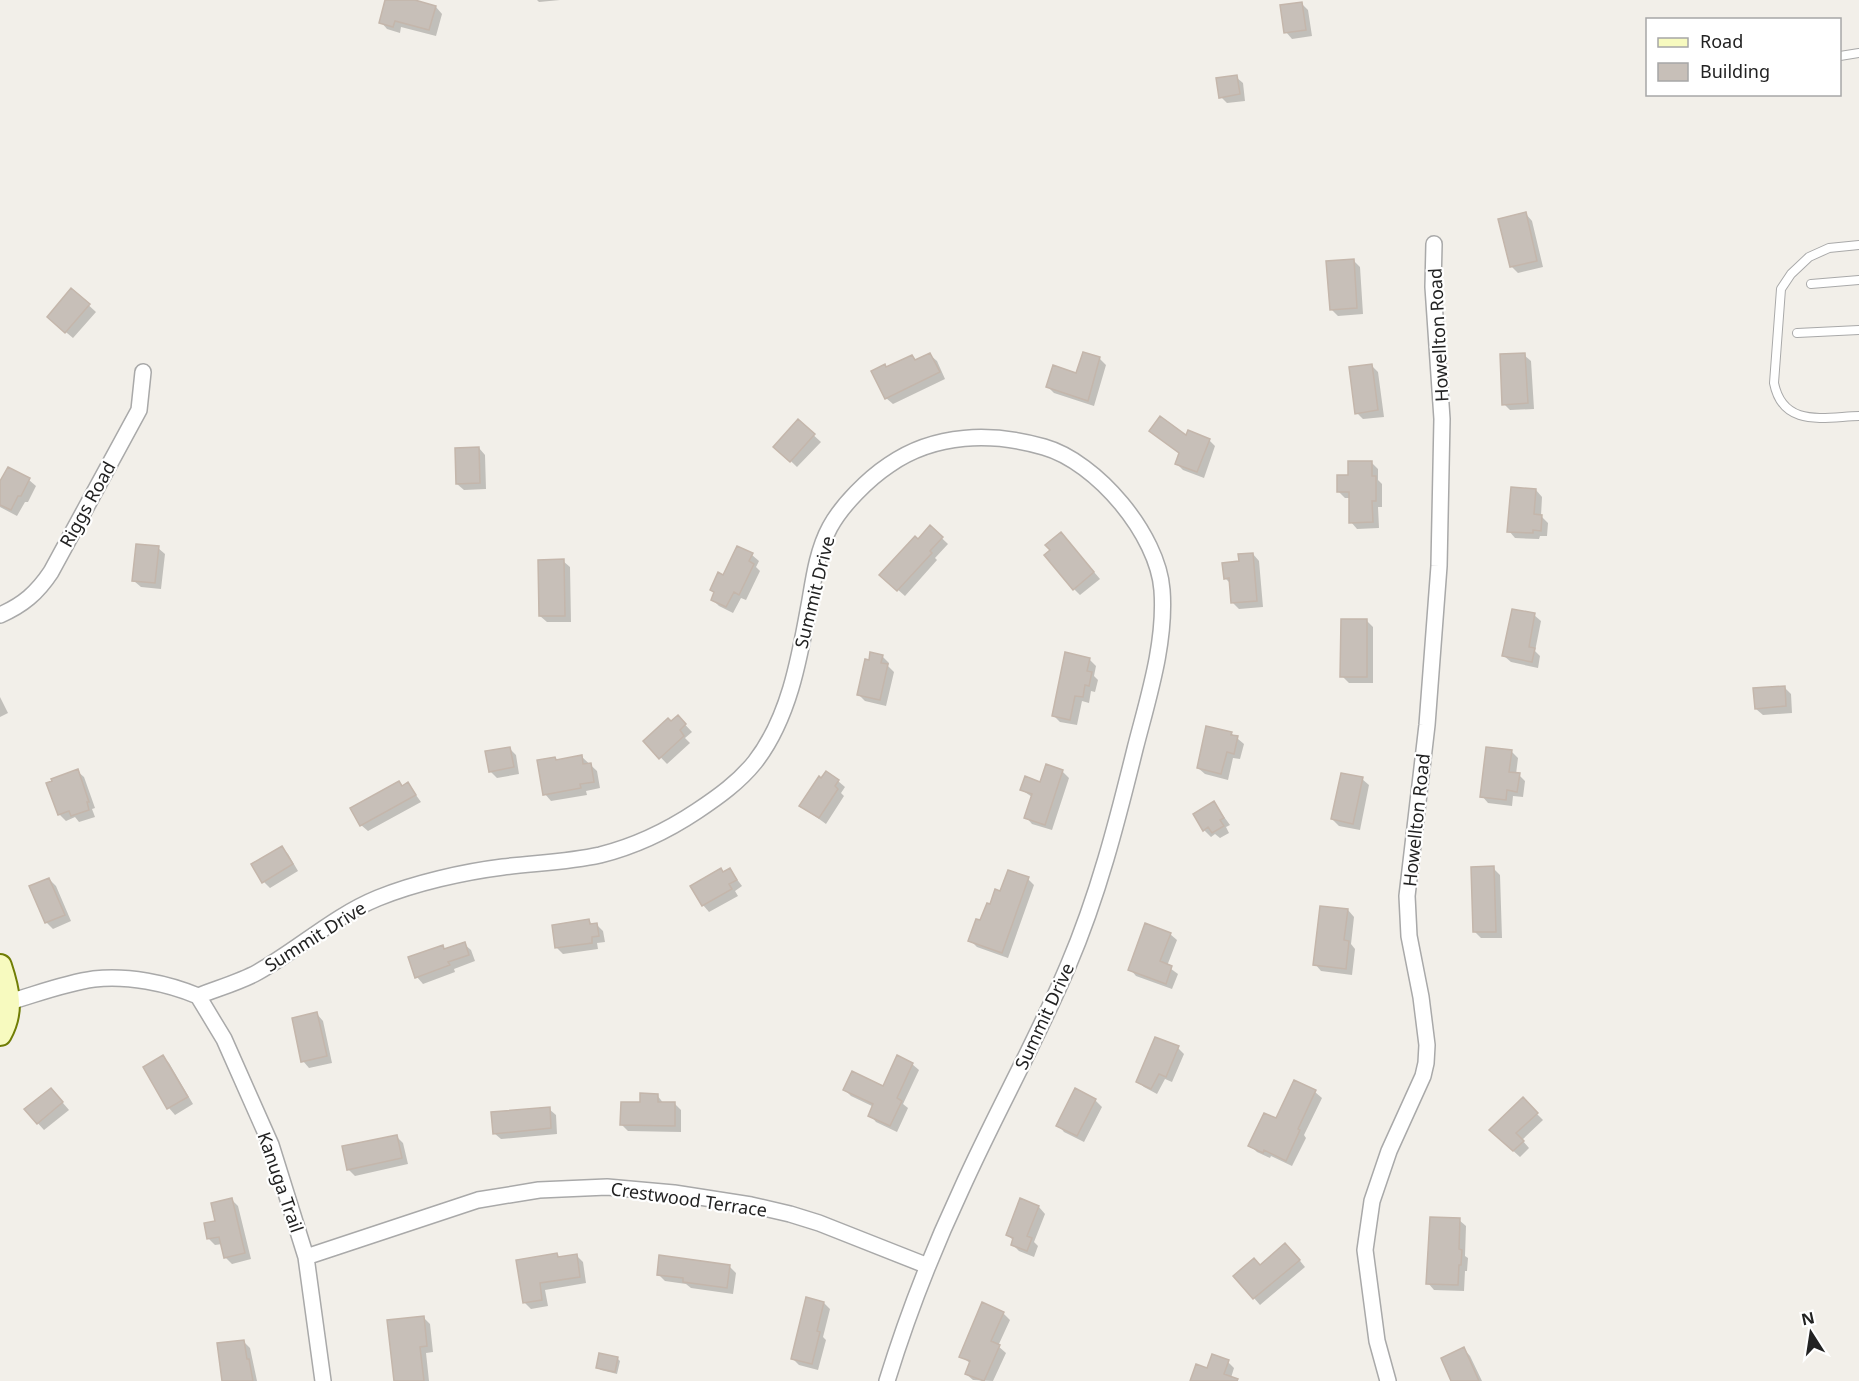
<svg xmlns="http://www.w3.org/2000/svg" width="1859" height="1381" font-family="'Noto Sans',sans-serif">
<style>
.shadow{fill:#0003}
.building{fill:#c7bfb8;stroke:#c4b6ab;stroke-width:1.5}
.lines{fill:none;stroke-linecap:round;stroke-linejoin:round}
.lane-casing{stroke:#a9a9a9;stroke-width:10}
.street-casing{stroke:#a9a9a9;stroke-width:18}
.secondary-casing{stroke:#707d05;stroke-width:26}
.lane{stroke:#fff;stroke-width:8}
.street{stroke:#fff;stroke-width:15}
.secondary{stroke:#f7fabf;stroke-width:22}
.labels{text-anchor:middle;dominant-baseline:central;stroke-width:4.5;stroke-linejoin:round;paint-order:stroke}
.street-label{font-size:18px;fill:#222;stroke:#fff}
</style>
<rect width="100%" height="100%" fill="#f2efe9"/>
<!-- shadow -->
<path class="shadow" d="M387,0H409L436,7L442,14L436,36L401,27L400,33L387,29L381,22Z
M537,0H560L539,2Z
M1301,3L1308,10L1312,36L1292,39L1286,32Z
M1236,77L1243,83L1245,101L1227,103L1221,97Z
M1526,214L1532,221L1543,267L1518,273L1511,266Z
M1353,260L1360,267L1363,314L1338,316L1331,309Z
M72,290L96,312L73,338L55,323Z
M1084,354L1100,359L1106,365L1094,406L1054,393L1047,386L1077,375Z
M930,355L937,361L945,379L893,404L886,398L887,368L912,357L916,361Z
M1524,355L1531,361L1534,409L1510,410L1504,404Z
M1371,365L1378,372L1384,417L1363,419L1357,413Z
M798,421L821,442L797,467L775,446Z
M1151,431L1209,440L1215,446L1204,478L1183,470L1177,464L1180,454Z
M479,448L485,455L486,489L464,490L457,484Z
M1371,462L1378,469V480L1382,484V507H1378L1379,528L1357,529L1351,522L1350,498H1345L1338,491Z
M8,469L29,480L36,486L28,502H25L17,516L0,507V484Z
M1536,490L1542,497L1541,516L1548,523L1547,536H1540L1539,539L1515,538L1509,531Z
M930,527L948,544L935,558L937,560L905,596L888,581Z
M1067,540L1100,579L1080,595L1074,589Z
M158,548L165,554L161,589L141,587L134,581Z
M1253,554L1259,561L1263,607L1239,609L1233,603L1231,584L1225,578Z
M752,555L759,561L756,567L760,571L746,600L741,598L733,613L719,606L712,599L715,594L711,590L724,577Z
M563,561L570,567L571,622H547L540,616Z
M1534,615L1541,621L1535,651L1540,656L1538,668L1511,662L1504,656Z
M1366,620L1373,627V683H1349L1342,676Z
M882,656L889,663L888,666L894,672L886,706L865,701L858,694Z
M1089,659L1096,666L1094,676L1098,680L1095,692L1091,691L1089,703L1082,701L1077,725L1060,722L1053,715Z
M1784,687L1791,694L1792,713L1763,715L1756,709Z
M0,697L8,713L0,717Z
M678,717L692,732L685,738L690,743L667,764L645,741Z
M1231,733L1244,744L1240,759L1233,758L1228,780L1205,774L1198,768Z
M510,749L516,755L519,774L497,778L490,771Z
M1511,751L1518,758L1516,774L1519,775L1525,781L1523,797L1513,796L1512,806L1488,803L1482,796Z
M582,757L597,771L600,788L586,791L587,795L551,801L545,794L555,758L558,761Z
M77,771L84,777L95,808L92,809L95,817L79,822L75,817L66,821L59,814Z
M1062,771L1069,778L1052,830L1032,824L1026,817L1032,797L1022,790L1041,783Z
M1362,779L1369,785L1360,830L1339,826L1332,819Z
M838,781L845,787L841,793L844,796L826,824L801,806Z
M408,784L421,802L368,831L361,825Z
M1214,803L1230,825L1226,827L1229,833L1220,838L1215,834L1211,837L1204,830Z
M282,848L288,854L298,871L270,888L264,882Z
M1493,868L1500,875L1502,938H1481L1475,932Z
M730,870L742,886L735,891L738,896L709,912L703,905Z
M49,879L56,886L71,921L53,929L46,922Z
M1028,879L1034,885L1008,958L977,947L970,940L991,906L1001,893Z
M1348,910L1354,917L1351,944L1355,949L1352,975L1321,971L1315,964Z
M589,921L593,925H597L603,931L605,942L597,943L598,949L563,954L557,948Z
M1170,934L1177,940L1167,966L1178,974L1172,989L1136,976L1130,969Z
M464,944L471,950L475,961L454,969L455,972L423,984L417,977L442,947L446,950Z
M317,1014L323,1021L332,1063L309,1068L303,1061Z
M1178,1048L1184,1054L1172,1082L1165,1079L1157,1094L1144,1087L1138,1082Z
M163,1057L169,1063L193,1104L175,1115L169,1108Z
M912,1064L919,1070L903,1104L908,1108L897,1132L876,1122L870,1115L874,1107L851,1096L845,1090L883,1088Z
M1295,1082L1315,1092L1322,1098L1304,1135L1306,1138L1292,1166L1271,1156L1270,1158L1257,1152L1250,1145L1277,1120Z
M1076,1090L1095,1100L1102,1107L1084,1142L1064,1132L1058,1125Z
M657,1095L664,1104H675L681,1110V1132L628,1131L622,1125L641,1103Z
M57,1096L69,1110L44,1130L26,1110Z
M1523,1100L1543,1120L1522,1140L1529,1148L1520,1157L1497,1136Z
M549,1109L556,1115L557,1134L501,1139L494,1133Z
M396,1136L403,1143L408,1164L355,1176L348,1169Z
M232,1200L238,1206L251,1259L232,1264L225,1257L222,1244L215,1245L209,1239L217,1222Z
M1021,1200L1039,1207L1045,1214L1034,1242L1038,1246L1034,1257L1019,1251L1012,1244L1014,1241L1007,1234Z
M1459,1220L1466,1226L1465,1256L1468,1258L1467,1271H1465L1464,1291L1434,1290L1428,1283Z
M1292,1251L1305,1267L1260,1305L1235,1276Z
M557,1255L560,1258L576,1255L583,1262L586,1283L545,1290L548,1306L531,1309L524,1302Z
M729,1266L736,1273L733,1294L691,1288L686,1284L665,1281L658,1274Z
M824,1303L830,1309L823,1337L826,1340L818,1370L799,1365L792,1358Z
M1003,1313L1010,1320L998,1346L1006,1353L993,1381L973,1380L966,1374L971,1364L961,1356Z
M423,1317L430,1324L433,1352L426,1353L429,1381H396Z
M243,1341L250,1348L257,1381H224Z
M1464,1349L1470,1356L1482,1381H1453Z
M617,1358L620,1361L617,1374L601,1370L598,1368Z
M1228,1362L1234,1368L1230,1381H1192Z"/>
<!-- building -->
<path class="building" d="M385,0H415L436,6L429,30L395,21L393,27L379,23Z
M1302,2L1306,30L1284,33L1280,5Z
M1237,75L1240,94L1219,98L1216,78Z
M1526,212L1537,261L1510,267L1498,219Z
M1354,259L1357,308L1330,310L1326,261Z
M71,288L90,304L65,333L47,317Z
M1083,352L1100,357L1088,401L1046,387L1053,365L1076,373Z
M930,353L940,372L885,399L871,371L885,364L886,367L912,355L915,360Z
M1525,353L1528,403L1502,405L1500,354Z
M1372,364L1378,410L1355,414L1349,367Z
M1160,416L1186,435L1188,430L1210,439L1197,472L1175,464L1179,453L1149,431Z
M798,419L815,434L790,462L773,447Z
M479,447L480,483L456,484L455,448Z
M1348,461H1372V476H1376V501H1372L1373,522L1349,523V492H1337V475H1348Z
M8,467L30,478L21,496H18L11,510L0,505V481Z
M1511,487L1536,489L1534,514L1542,515L1541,531L1533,530V533L1507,532Z
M930,525L943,537L930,551L932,553L897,591L879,575L915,536L918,539Z
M1061,532L1094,572L1073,590L1044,555L1050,550L1045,545Z
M136,544L159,546L155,583L132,581Z
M737,546L753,553L749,561L754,564L739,595L734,592L726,607L711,600L714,592L710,590L718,572L723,575Z
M1253,553L1257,601L1231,603L1229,578L1224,579L1222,563L1239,561L1238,554Z
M564,559L565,616H539L538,560Z
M1512,609L1535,613L1529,647L1535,648L1532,662L1502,656Z
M1341,619H1367V677H1340Z
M870,652L883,655L881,663L888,664L880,700L857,695L865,659L869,660Z
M1065,652L1090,658L1087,671L1092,672L1089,686L1085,685L1083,697L1075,696L1070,720L1052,716Z
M1785,686L1786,706L1755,709L1753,688Z
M678,715L686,724L680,730L684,736L659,759L643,741L668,718L671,721Z
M1206,726L1232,732L1231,735L1238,736L1234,754L1227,752L1221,774L1197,768Z
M510,747L514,767L489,772L485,751Z
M1486,747L1512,750L1509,772L1520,773L1517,792L1507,790L1506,800L1480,797Z
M582,755L583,764L591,763L594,782L580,784L581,788L543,795L537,760L555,757L556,760Z
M1046,764L1063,770L1045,825L1024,818L1032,794L1020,790L1025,776L1040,782Z
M78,769L89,802H87L89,810L71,816L69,811L58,815L46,783L52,781L51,779Z
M826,771L839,780L835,786L838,789L819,818L799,806L819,776L821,778Z
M1341,773L1363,777L1353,824L1331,819Z
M399,781L402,786L408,782L416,795L360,826L350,808Z
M1214,801L1224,818L1220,820L1224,826L1212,833L1208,827L1203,831L1193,814Z
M282,846L293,864L262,883L251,864Z
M1494,866L1496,932H1473L1471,867Z
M721,868L723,872L730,868L737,880L729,884L732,889L702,906L690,886Z
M1008,870L1029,877L1002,953L968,941L976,919L980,920L987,903L990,904L995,889L1000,891Z
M49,878L65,915L45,923L29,886Z
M1320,906L1348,909L1344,940L1349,941L1346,969L1313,965Z
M589,919L590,924L597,923L599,936L592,937V943L555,948L552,925Z
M1145,923L1171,933L1160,961L1172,966L1166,984L1128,970Z
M465,942L469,955L448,962L450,965L415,978L408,957L443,945L444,949Z
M317,1012L327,1056L301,1062L292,1018Z
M1155,1037L1179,1046L1166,1077L1159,1074L1151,1089L1136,1082Z
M163,1055L188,1097L167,1109L143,1067Z
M897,1055L913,1063L897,1098L902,1101L890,1126L868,1116L873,1104L843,1090L852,1071L883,1086Z
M1294,1080L1316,1090L1298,1129L1300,1130L1286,1161L1264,1150L1263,1153L1248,1146L1264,1113L1276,1118Z
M51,1088L63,1102L37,1124L24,1109Z
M1075,1088L1096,1099L1077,1136L1056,1126Z
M640,1093L658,1094V1102H675V1126L620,1125L621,1102H640Z
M1523,1097L1538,1113L1516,1133L1524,1141L1513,1151L1489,1130Z
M550,1107L551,1128L493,1134L491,1112Z
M397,1135L402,1158L347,1170L342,1146Z
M232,1198L245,1253L224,1258L219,1237L207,1239L204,1223L215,1221L211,1203Z
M1020,1198L1039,1206L1027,1236L1032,1238L1027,1251L1011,1245L1013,1238L1006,1235Z
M1430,1217L1460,1218L1459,1249L1462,1250L1461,1265H1459L1458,1285L1426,1284Z
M1285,1243L1300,1260L1253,1299L1233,1276L1254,1258L1260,1265Z
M557,1253L558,1257L577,1254L580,1277L540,1283L542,1300L523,1303L516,1260Z
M659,1255L730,1265L727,1288L683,1282V1278L657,1275Z
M806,1297L824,1302L817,1331L820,1332L812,1364L791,1359Z
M982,1302L1004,1312L991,1341L1000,1345L984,1381L965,1374L970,1361L959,1357Z
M424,1316L427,1346L420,1347L424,1381H394L387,1320Z
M244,1340L247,1359H249L253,1381H222L217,1343Z
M1464,1347L1479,1381H1451L1441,1358Z
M599,1353L618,1357L615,1372L596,1368Z
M1212,1354L1229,1360L1224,1374L1238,1379L1237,1381H1190L1196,1364L1207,1368Z"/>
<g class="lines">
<defs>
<path id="lane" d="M1840,56L1859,53
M1859,245L1829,248L1809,257L1791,274L1781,289L1774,383C1783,428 1823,417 1859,416
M1811,284L1859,280
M1797,333L1859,330"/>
<path id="street" d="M0,615C23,605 37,593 51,572L139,410L143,372
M198,996L224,1039L271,1145L306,1257L323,1381
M9,1002C37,994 65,983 94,979C127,975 167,983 198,996C218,988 240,982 258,972C299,949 334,916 378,898C415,883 463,872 503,867C535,863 569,862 600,855C636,846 667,831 697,811C718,797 739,782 755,762C790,717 800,655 810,600C814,576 818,549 830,527C842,505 868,479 889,465C935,433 992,432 1044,447C1097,462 1158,535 1162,590C1166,643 1148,698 1135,749C1117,822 1098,896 1068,966C1036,1042 995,1114 961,1190C932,1252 907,1316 887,1381
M306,1257L478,1200L539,1190L607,1187L674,1193L751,1205L790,1214L819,1223L928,1266
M1388,1381L1377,1341L1365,1250L1372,1201L1389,1151L1423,1076L1426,1063L1427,1045L1421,997L1409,936L1407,896L1427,725L1439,566L1442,419L1433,287L1434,244"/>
<path id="secondary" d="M0,966C8,990 13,1011 0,1034"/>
</defs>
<!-- lane casing -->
<use href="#lane" class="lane-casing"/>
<!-- street casing -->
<use href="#street" class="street-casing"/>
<!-- secondary casing -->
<use href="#secondary" class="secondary-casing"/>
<!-- lane -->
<use href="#lane" class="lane"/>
<!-- street -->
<use href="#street" class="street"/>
<!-- secondary -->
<use href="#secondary" class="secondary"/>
</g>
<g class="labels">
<!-- street labels -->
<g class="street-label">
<text transform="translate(1438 335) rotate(-93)">Howellton Road</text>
<text transform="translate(87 504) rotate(-61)">Riggs Road</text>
<text transform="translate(814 592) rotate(-76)">Summit Drive</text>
<text transform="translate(1416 820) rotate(-84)">Howellton Road</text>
<text transform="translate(315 936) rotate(-32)">Summit Drive</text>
<text transform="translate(1044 1016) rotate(-65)">Summit Drive</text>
<text transform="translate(281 1182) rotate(71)">Kanuga Trail</text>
<text transform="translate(689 1199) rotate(8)">Crestwood Terrace</text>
</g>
</g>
<!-- legend -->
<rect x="1646" y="18" width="195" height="78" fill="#ffffff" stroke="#a7a7a7" stroke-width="1.5"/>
<rect x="1658" y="38" width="30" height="9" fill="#f7fabf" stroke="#a7a7a7" stroke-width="1.5"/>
<text x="1700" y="48" font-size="18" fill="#222222">Road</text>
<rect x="1658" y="63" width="30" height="18" fill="#c7bfb8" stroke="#a7a7a7" stroke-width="1.5"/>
<text x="1700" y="78" font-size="18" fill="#222222">Building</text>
<!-- north arrow -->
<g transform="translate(1811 1333) rotate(348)" stroke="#ffffff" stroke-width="4.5" paint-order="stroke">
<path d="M0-4.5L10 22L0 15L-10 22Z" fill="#222222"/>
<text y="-9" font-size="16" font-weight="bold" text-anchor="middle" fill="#222222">N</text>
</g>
</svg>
